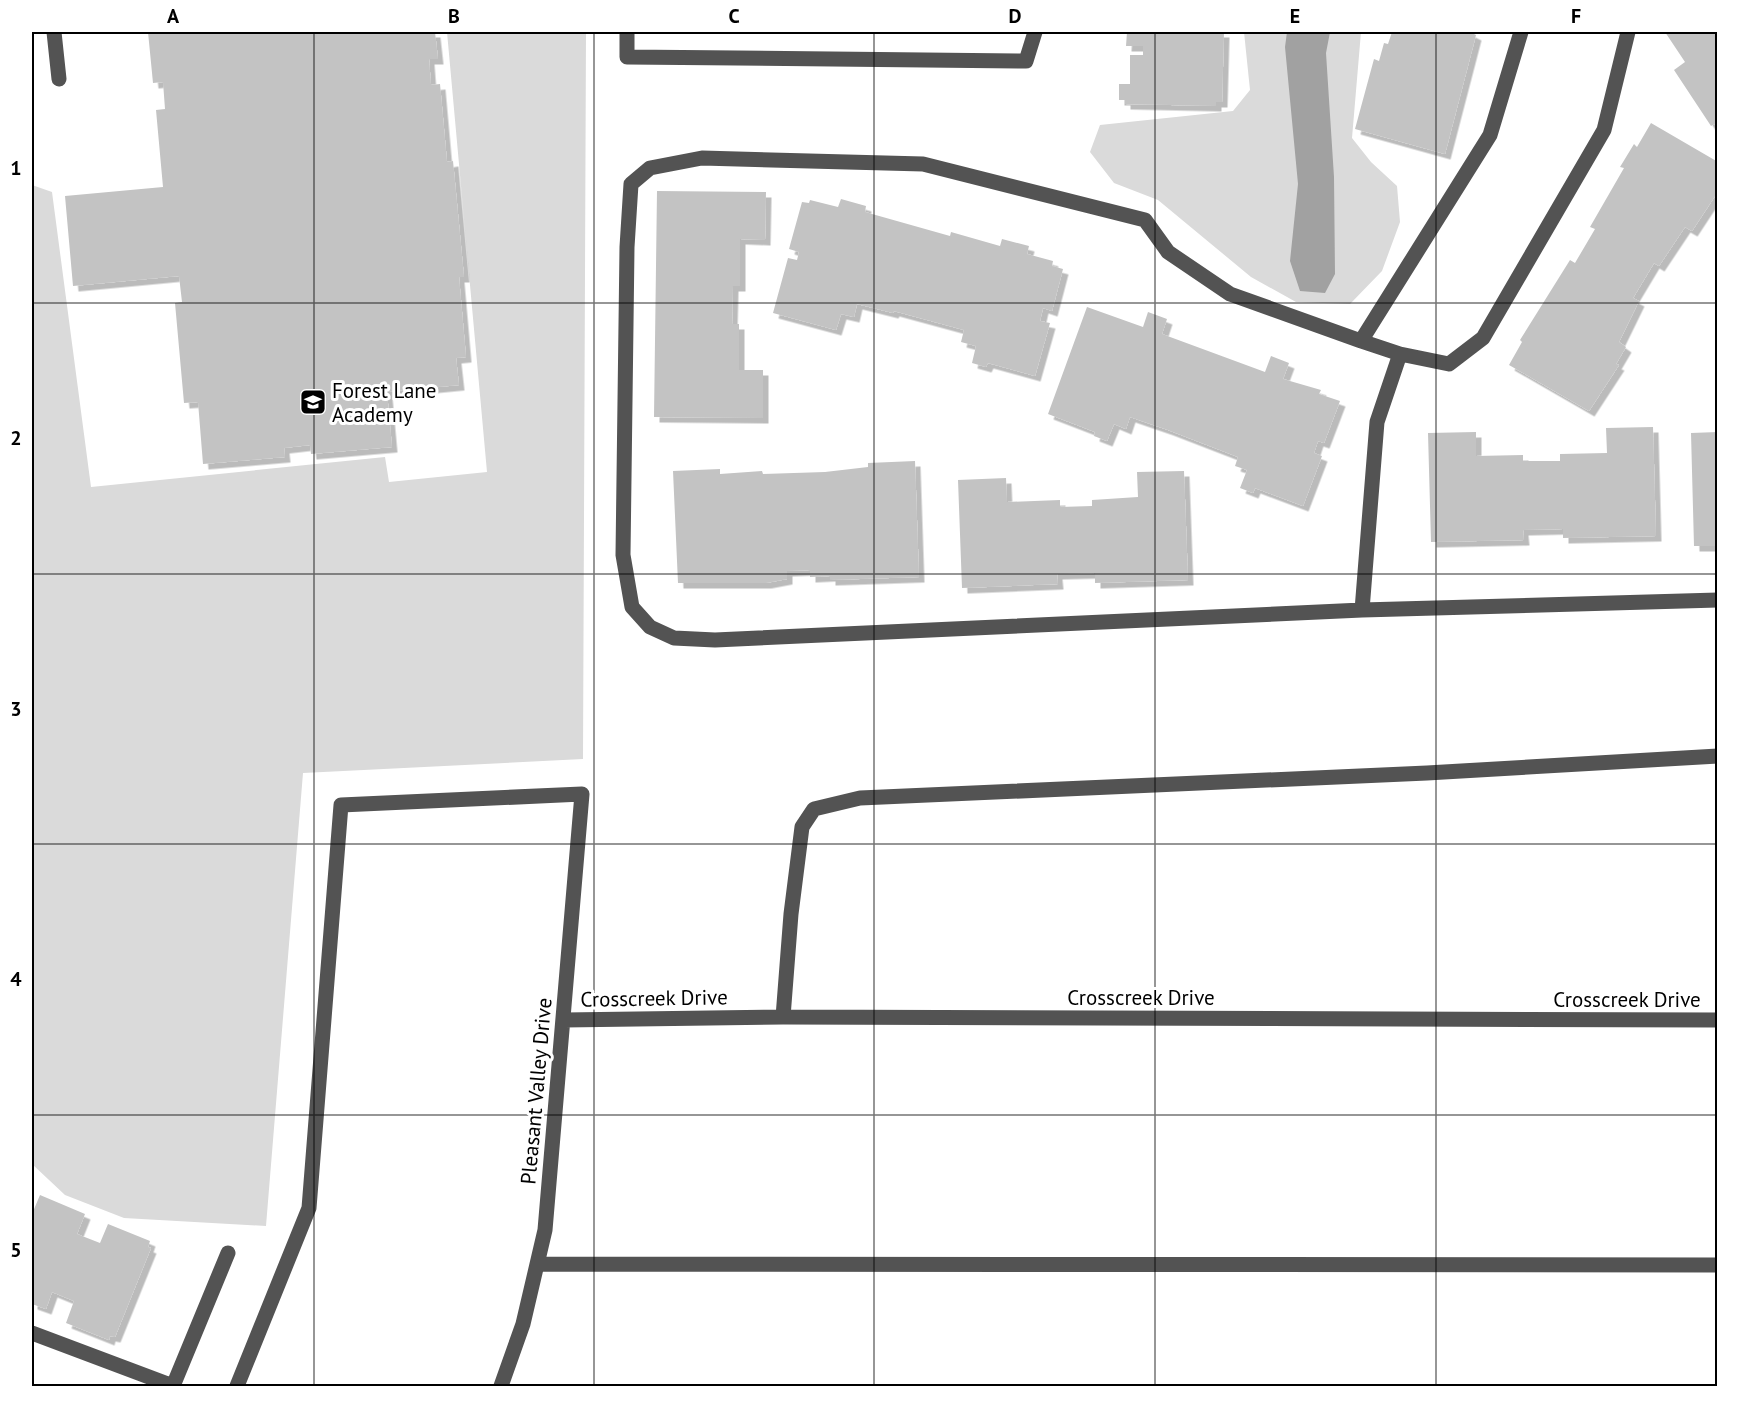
<svg xmlns="http://www.w3.org/2000/svg" width="1749" height="1418" font-family="'PT Sans',sans-serif">
<style>
.green{fill:#dadada}
.water{fill:#a1a1a1}
.building{fill:#c3c3c3;filter:url(#shadow)}
.lines{fill:none;stroke-linecap:round;stroke-linejoin:round}
.minor{stroke:#535353;stroke-width:15}
.grid{fill:none;stroke:#000;stroke-width:1.5;stroke-opacity:0.55}
.labels{text-anchor:middle;dominant-baseline:central;stroke-width:6;stroke-linejoin:round;paint-order:stroke}
.poi-label{font-size:21px;fill:#000;stroke:#fff;text-anchor:start}
.street-label{font-size:21px;fill:#000;stroke:#fff}
.neatline{fill:none;stroke:#000;stroke-width:2}
.grid-label{font-size:20px;text-anchor:middle;font-weight:bold;fill:#000}
</style>
<defs>
<filter id="shadow"><feDropShadow dx="5.5" dy="5.5" stdDeviation="0" flood-color="#0004"/></filter>
</defs>
<rect width="100%" height="100%" fill="#fff"/>
<!-- green -->
<path class="green" d="M447,32H586L583,759L303,773L266,1226L124,1218L65,1195L32,1164V185L52,192L91,487L385,457L389,482L487,472Z
M1244,32H1361L1352,138L1371,162L1397,186L1400,222L1382,271L1350,304L1296,302L1251,277L1158,200L1114,183L1090,152L1100,125L1233,111L1250,90Z"/>
<!-- water -->
<path class="water" d="M1287,32H1330L1326,53L1334,177L1335,274L1325,293L1300,291L1290,261L1298,184L1285,47Z"/>
<!-- building -->
<path class="building" d="M148,32H435L438,59H429L431,85L440,84L447,162L453,161L464,277H459L466,357L456,358L459,385L387,392L392,447L311,454L310,445L284,448L285,457L203,464L198,402L184,403L175,303L182,302L179,276L73,286L65,196L163,187L156,110L165,109L163,82L153,83Z
M1127,32H1224L1222,102H1216V106L1125,104V100H1119V84H1130V55H1143V46H1126Z
M1392,32H1470L1476,35L1445,154L1355,129L1374,59L1379,61L1384,43L1388,44Z
M1665,32H1718V122L1711,126L1674,70L1685,62Z
M1651,123L1718,162L1717,193L1692,231L1685,227L1659,266L1654,263L1633,298L1639,301L1619,342L1626,347L1616,364L1619,365L1589,411L1509,365L1522,342L1520,340L1570,260L1575,263L1595,229L1590,227L1624,168L1620,167L1634,144L1637,147Z
M657,191L766,192L765,240L740,239V286H733L732,324H739V370H763V418L654,417Z
M841,199L866,206L865,212L950,236L951,232L1000,246L1002,239L1029,246L1027,254L1053,261L1052,266L1063,269L1052,311L1043,308L1040,321L1050,323L1035,376L988,363L986,367L972,363L976,346L961,342L964,330L894,311L893,313L857,304L854,317L841,314L836,330L773,313L788,258L797,260L799,252L789,249L802,202L809,203L810,200L838,207Z
M1087,307L1143,327L1148,312L1167,319L1162,334L1265,372L1271,356L1289,363L1283,379L1321,390L1319,394L1340,401L1324,443L1318,441L1314,453L1322,456L1303,506L1255,488L1253,493L1240,488L1247,470L1235,466L1238,457L1168,430L1130,417L1126,429L1114,424L1107,441L1094,436L1095,432L1048,414Z
M1653,427L1656,536L1563,538V529L1523,530L1524,540L1431,542L1428,433L1476,432V456L1523,455V461H1560V454L1607,453L1606,428Z
M1718,432V546H1694L1691,433Z
M915,461L919,577L830,580V576L810,577V570L787,571V579L766,583H678L673,471L720,469V474L762,471L763,474L825,472L868,467V463Z
M1184,471L1188,580L1095,583V573L1057,574L1058,584L962,588L958,480L1006,478L1007,502L1060,500V507L1092,506V500L1138,497L1137,472Z
M40,1195L85,1214L77,1234L100,1243L108,1224L150,1241L148,1247L151,1248L115,1337L110,1336L109,1340L66,1323L74,1301L52,1292L46,1309L32,1304V1214Z"/>
<g class="lines">
<!-- minor -->
<path class="minor" d="M54,32L59,79
M627,32V57L1026,61L1035,32
M1628,32L1604,130L1483,338L1449,364L1400,354L1361,341L1230,294L1168,252L1145,220L923,164L702,158L650,168L631,184L627,247L623,555L632,607L650,627L674,638L715,640L1362,610L1718,600
M1361,341L1490,135L1521,32
M1362,610L1377,422L1400,354
M783,1017L791,914L802,827L814,809L860,798L1427,773L1718,756
M564,1020L783,1017L1718,1020
M537,1264L1718,1265
M32,1333L173,1386
M173,1386L228,1253
M237,1386L309,1208L341,805L582,794L545,1230L523,1324L501,1386"/>
</g>
<!-- grid -->
<path class="grid" d="M314,32V1386M594,32V1386M874,32V1386M1155,32V1386M1436,32V1386M32,303H1718M32,574H1718M32,844H1718M32,1115H1718"/>
<!-- icons -->
<defs>
<symbol id="school-square" viewBox="-11 -11 22 22"><rect x="-9" y="-9" width="18" height="18" rx="4" fill="#000" stroke="#fff"/><path d="M0-5L7-2L0 1L-7-2ZM-4 1L0 2.5L4 1V4Q0 6-4 4Z" fill="#fff"/></symbol>
</defs>
<g fill-rule="evenodd">
<use href="#school-square" x="298" y="387" width="30" height="30"/>
</g>
<g class="labels">
<!-- poi labels -->
<g class="poi-label">
<text x="332" y="390">Forest Lane<tspan x="332" dy="24">Academy</tspan></text>
</g>
<!-- street labels -->
<g class="street-label">
<text x="1141" y="997">Crosscreek Drive</text>
<text transform="translate(654 998) rotate(-1)">Crosscreek Drive</text>
<text x="1627" y="999">Crosscreek Drive</text>
<text transform="translate(536 1091) rotate(-85)">Pleasant Valley Drive</text>
</g>
</g>
<!-- border -->
<rect width="1749" height="1418" fill="none" stroke="#ffffff" stroke-width="66"/>
<rect x="33" y="33" width="1683" height="1352" class="neatline"/>
<g class="grid-label">
<text x="173" y="23">A</text>
<text x="454" y="23">B</text>
<text x="734" y="23">C</text>
<text x="1015" y="23">D</text>
<text x="1295" y="23">E</text>
<text x="1576" y="23">F</text>
<text x="16" y="175">1</text>
<text x="16" y="445">2</text>
<text x="16" y="716">3</text>
<text x="16" y="986">4</text>
<text x="16" y="1257">5</text>
</g>
</svg>
